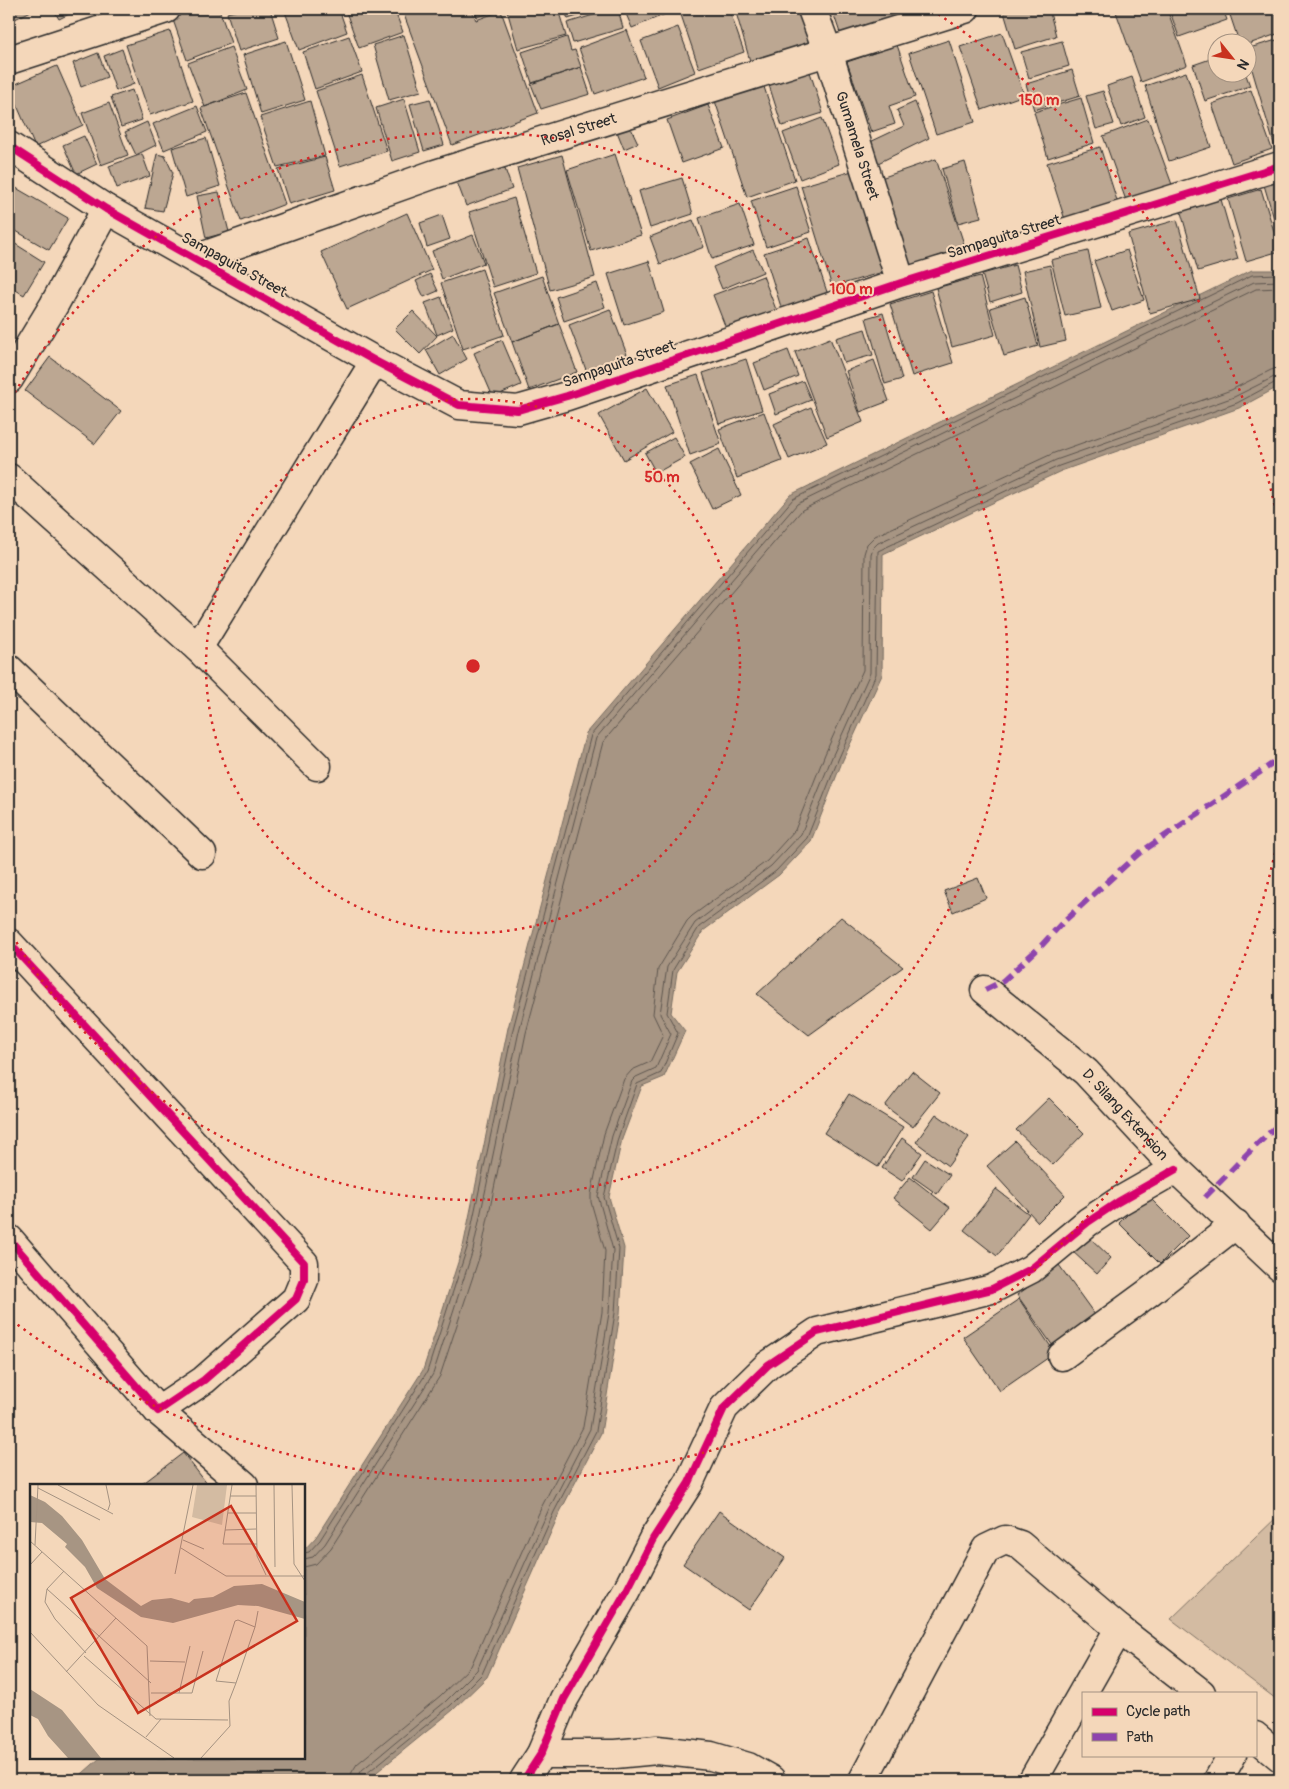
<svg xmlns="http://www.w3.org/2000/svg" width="1289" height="1789" font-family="Pangolin,sans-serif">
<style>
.green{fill:#d3bba2;stroke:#7f7366}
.water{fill:#a79583;stroke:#756b60}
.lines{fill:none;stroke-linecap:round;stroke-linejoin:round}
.shore{stroke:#5d554e;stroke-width:1}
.building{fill:#bca792;stroke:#2b2b2b}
.minor-casing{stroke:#2b2b2b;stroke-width:31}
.minor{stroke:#f4d7ba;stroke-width:28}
.quiet{stroke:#8e44ad;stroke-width:6;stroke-dasharray:12 6;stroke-linecap:butt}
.cycleway-casing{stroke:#f4d7ba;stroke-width:11}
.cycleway{stroke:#d6006c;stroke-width:8}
.ring{fill:none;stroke:#d62828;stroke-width:2.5;stroke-dasharray:2.5 5}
.labels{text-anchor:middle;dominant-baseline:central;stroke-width:4;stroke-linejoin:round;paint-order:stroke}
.street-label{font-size:15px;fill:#2b2b2b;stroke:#f4d7ba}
.inset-road{fill:none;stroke:#a49281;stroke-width:1}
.view{fill:#c8321e;fill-opacity:0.15;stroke:#c8321e;stroke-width:2.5}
.inset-edge{fill:none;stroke:#2b2b2b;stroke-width:2.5}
.centre{fill:#d62828;stroke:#f4d7ba;stroke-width:2.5}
.ring-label{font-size:15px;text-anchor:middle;font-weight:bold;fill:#d62828;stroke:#f4d7ba;stroke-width:4;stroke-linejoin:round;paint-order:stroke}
</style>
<rect width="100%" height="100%" fill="#f4d7ba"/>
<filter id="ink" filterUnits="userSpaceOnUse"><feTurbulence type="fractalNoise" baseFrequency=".02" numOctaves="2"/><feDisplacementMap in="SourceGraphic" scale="10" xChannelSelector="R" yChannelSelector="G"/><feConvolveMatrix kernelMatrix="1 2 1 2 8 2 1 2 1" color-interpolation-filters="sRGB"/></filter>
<g filter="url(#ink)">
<!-- green -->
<path class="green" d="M1280,1514V1702L1171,1619Z"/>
<!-- water -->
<path class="water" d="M1252,270H1280V386L1239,408L1061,471L883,554L882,675L842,762L811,841L779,875L703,931L677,972L671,1013L685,1031L664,1077L642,1086L622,1139L609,1197L624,1248L620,1314L601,1433L559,1514L487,1677L453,1710L367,1780H75L100,1758H304V1550L316,1537L423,1370L463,1247L508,1028L586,733L790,495Z"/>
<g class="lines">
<!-- shore -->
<path class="shore" d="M304,1553L309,1552L320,1540L427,1372L467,1248L513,1029L591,735L793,499L1252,275L1280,274
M304,1559L313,1557L325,1544L433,1374L473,1250L519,1031L596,738L797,504L1254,282L1280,281
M304,1567L316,1564L331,1548L440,1376L481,1252L526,1033L603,742L802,510L1256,289L1280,288
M350,1780L352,1772L357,1764L440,1696L471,1666L542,1506L583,1427L602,1312L605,1251L591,1202V1194L604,1134L624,1079L632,1070L650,1062L663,1035L653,1014L658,969L687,921L692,916L767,861L795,830L825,754L863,670L864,554L867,544L875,536L1054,453L1231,390L1271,370L1280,368
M358,1780L359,1775L362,1770L445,1702L477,1670L549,1509L590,1429L609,1313L613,1250L598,1196L612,1136L632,1081L636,1077L656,1068L671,1034L660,1014L667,967L695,923L771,866L801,834L832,757L870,673L871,554L873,548L878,543L1056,460L1234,397L1274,377L1280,376
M364,1780L366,1774L450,1706L482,1674L554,1512L596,1431L615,1313L619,1249L604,1197L618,1138L637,1084L661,1073L678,1033L667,1013L673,970L699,927L776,871L807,838L838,760L876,674L878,551L1059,466L1237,403L1276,382H1280"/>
</g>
<!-- building -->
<path class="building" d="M9,9H35L9,22Z
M53,9H79L59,19Z
M192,9H219L231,43L187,60L172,17Z
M242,9H270L279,38L239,51L227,13Z
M284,9H339L347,32L299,50Z
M345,9H394L403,32L359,48Z
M413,9H471L476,20L501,11L538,113L452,145L403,12Z
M474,9H504L477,17Z
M510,9H558L566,36L518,49L507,10Z
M564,9H601L568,19Z
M613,9H618L623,28L573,43L567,23Z
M624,9H675V10L632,28Z
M679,9H729L744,52L699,68Z
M735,9H801L811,43L750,61Z
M832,9H914L916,13L842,39Z
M1003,9H1049L1056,36L1015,49Z
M1115,9H1167L1187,65L1141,82Z
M1169,9H1223L1227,20L1179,37Z
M1228,9H1280V33L1246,45V42H1239Z
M678,27L695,72L658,87L641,41Z
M627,30L644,77L595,94L579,48Z
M170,31L193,101L150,115L126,45Z
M1002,33L1024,95L982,110L960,47Z
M404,35L421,91L389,100L373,45Z
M349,36L362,72L315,89L303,52Z
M567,37L571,51L575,50L581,67L532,83L522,52Z
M1280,39V157L1278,158L1246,49Z
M949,40L975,122L936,134L909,53Z
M286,41L305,100L261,114L243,55Z
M1062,41L1069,66L1029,78L1021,52Z
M897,45L915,97L889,106L895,124L871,132L847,62Z
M231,47L247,90L205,107L188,63Z
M122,49L134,84L116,91L104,56Z
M98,53L107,77L81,87L73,63Z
M1216,57V72H1245L1250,86L1205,101L1193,65Z
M57,66L83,125L35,147L9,87Z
M581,67L590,94L541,109L531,84Z
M1072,70L1080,96L1034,110L1026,84Z
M810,72L823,113L782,126L769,85Z
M1186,72L1211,147L1169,161L1145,86Z
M362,75L387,151L340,166L316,91Z
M1132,77L1145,117L1121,126L1107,86Z
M763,84L795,180L747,197L715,101Z
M132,90L142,120L121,127L111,97Z
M1251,90L1272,149L1232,163L1212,104Z
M1103,91L1114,124L1096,129L1086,96Z
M246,93L285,204L241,221L201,108Z
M1081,98L1094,143L1048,158L1034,112Z
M404,99L420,152L392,161L376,108Z
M430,99L444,145L424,151L410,104Z
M310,101L325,156L277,167L260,117Z
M915,102L929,138L876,164L866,144L904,126L897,110Z
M109,103L128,155L101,165L82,113Z
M708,105L724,148L682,163L667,120Z
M197,106L207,132L164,150L153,124Z
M822,118L839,164L800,179L783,133Z
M1148,119L1174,190L1128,206L1103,136Z
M147,122L156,145L136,155L125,132Z
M629,124L638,143L624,149L616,129Z
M84,136L97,164L76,174L63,145Z
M206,138L220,186L186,197L172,148Z
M1100,147L1119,207L1066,223L1047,163Z
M142,154L150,176L117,188L109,166Z
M157,154L165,156L173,173L163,211L145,208Z
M615,154L641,235L591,251L567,170Z
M562,155L595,277L550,290L517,168Z
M325,157L335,190L289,204L278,169Z
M936,159L965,247L907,267L878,179Z
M965,162L981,217L958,223L942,169Z
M504,166L512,189L466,206L457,182Z
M859,169L890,270L832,287L801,186Z
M682,178L693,214L650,228L639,191Z
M1280,180V239L1264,185Z
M11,185L68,218L49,250L9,227V189Z
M796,186L811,232L766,247L751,201Z
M1261,189L1280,251L1246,261L1228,199Z
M219,192L229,232L206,238L197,196Z
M1220,196L1238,259L1198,271L1180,209Z
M514,198L536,273L493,287L469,212Z
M740,204L754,245L712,259L699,218Z
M407,213L432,270L347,309L321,252Z
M442,215L450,239L427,247L420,223Z
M693,220L704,247L660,264L650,237Z
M1177,220L1200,299L1150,313L1128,234Z
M473,235L484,263L442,279L432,251Z
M809,238L828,295L782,310L764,253Z
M9,240L44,262L24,295L9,286Z
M753,250L763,272L722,289L713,267Z
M1127,250L1144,300L1112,311L1094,261Z
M1088,251L1101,308L1065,316L1051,260Z
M649,261L664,312L624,325L608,274Z
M1015,265L1022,292L990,302L982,274Z
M1050,265L1066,341L1040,347L1023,271Z
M482,269L504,335L463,349L441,283Z
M430,274L438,291L424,297L416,281Z
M542,276L559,324L512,342L494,293Z
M763,276L777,312L727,331L713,295Z
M980,276L995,335L952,347L936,288Z
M597,283L605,307L564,321L556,297Z
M931,291L953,363L912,376L890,304Z
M441,297L453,328L437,335L425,303Z
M1025,297L1038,346L1004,356L990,308Z
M610,309L632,368L591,383L569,325Z
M413,311L437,336L420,354L395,329Z
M883,313L902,379L885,384L866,318Z
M559,324L577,372L529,390L512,342Z
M865,329L873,355L844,363L836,338Z
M453,334L467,359L440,375L426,350Z
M830,338L863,422L827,437L795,352Z
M502,340L521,385L493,397L474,353Z
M788,350L798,376L764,390L754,363Z
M50,357L121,411L95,444L25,391Z
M746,359L762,410L719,424L703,373Z
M874,360L889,401L860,412L846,371Z
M698,375L721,444L690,455L667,385Z
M803,381L811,400L776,414L769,394Z
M647,388L672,432L624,460L599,415Z
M811,407L827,443L789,459L774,424Z
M764,412L782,461L737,478L719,429Z
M674,437L685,457L656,473L645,453Z
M719,449L741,495L712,509L690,464Z
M978,878L986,898L953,912L944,891Z
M841,917L903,967L809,1035L757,994Z
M912,1071L940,1093L913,1127L885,1106Z
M849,1094L903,1127L878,1167L824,1133Z
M1049,1098L1084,1133L1053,1165L1016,1130Z
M936,1114L969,1137L948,1166L916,1142Z
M902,1138L922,1153L902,1181L882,1168Z
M1015,1141L1065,1195L1038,1222L987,1166Z
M925,1159L950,1175L937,1194L913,1177Z
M910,1177L950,1208L932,1229L893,1198Z
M996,1189L1029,1214L997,1256L964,1230Z
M1147,1195L1188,1236L1160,1264L1119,1223Z
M1087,1235L1111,1258L1097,1274L1072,1251Z
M1059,1265L1095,1315L1053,1346L1017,1295Z
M1019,1299L1055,1353L1000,1391L963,1337Z
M183,1453L208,1485H141Z
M719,1511L785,1558L749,1610L683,1564Z"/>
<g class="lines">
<defs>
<g id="minor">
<path id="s1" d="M812,9L828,52L901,283"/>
<path d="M9,60L166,9"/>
<path d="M9,146L106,209L375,361L459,405L518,410L567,396L901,283L1280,166"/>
<path id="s2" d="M195,259L435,174L965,9"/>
<path d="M9,379L54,305L106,209"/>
<path d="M9,478L198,648L317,766"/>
<path d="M198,648L375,361"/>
<path d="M9,669L202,854"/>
<path d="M9,943L304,1263V1280L296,1299L204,1380L158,1411L9,1239"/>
<path id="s3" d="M985,990L1086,1072L1176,1169L1280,1267"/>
<path d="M1062,1356L1148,1293L1236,1224"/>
<path d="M158,1411L244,1485"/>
<path d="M1255,1736L1280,1757"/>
<path d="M541,1754H615L657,1750L711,1756L748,1767L771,1780"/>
<path d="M524,1780L541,1754L564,1699L627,1590L653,1539L689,1483L724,1408L768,1365L817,1332L992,1289L1031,1269L1088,1222L1118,1202L1176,1169"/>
<path d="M863,1780L986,1549L1005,1540L1020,1545L1119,1629L1201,1693"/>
<path d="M1033,1780L1119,1629"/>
<path d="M1218,1780L1232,1755"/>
</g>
</defs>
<!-- minor casing -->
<use href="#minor" class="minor-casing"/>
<!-- minor -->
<use href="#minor" class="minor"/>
<!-- quiet -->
<path class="quiet" d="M985,990L1003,981L1042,945L1063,922L1138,854L1272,764L1280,760
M1205,1197L1248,1153L1280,1123"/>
<defs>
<path id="cycleway" d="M9,146L106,209L375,361L459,405L518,410L567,396L901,283L1280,166
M9,943L304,1263V1280L296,1299L204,1380L158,1411L9,1239
M524,1780L541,1754L564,1699L627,1590L653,1539L689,1483L724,1408L768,1365L817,1332L992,1289L1031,1269L1088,1222L1118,1202L1176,1169"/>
</defs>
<!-- cycleway casing -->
<use href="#cycleway" class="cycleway-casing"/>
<!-- cycleway -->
<use href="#cycleway" class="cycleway"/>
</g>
</g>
<!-- distance rings -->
<g class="ring">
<circle cx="473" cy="666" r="267"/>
<path d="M11 399A534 534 0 1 1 11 933"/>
<path d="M932 10A801 801 0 1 1 14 1322"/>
</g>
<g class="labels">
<!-- street labels -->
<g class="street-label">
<text stroke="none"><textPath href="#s2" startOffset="405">Rosal Street</textPath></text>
<text stroke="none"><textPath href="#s1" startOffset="144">Gumamela Street</textPath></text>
<text transform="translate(1004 237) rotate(-17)">Sampaguita Street</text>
<text transform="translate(234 265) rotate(29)">Sampaguita Street</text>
<text transform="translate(619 364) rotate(-19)">Sampaguita Street</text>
<text stroke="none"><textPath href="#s3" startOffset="188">D. Silang Extension</textPath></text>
</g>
</g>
<!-- overview -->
<g transform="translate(30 1484)">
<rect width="275" height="275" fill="#f4d7ba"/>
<path d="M167,1H197L192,41L162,33Z" fill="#d3bba2"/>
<path d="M0,11L15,18L32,32L52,56L75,95L111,122L122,116L141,114L159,119L164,115L183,113L204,102L232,100L275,118V135L228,122L208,121L143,139L111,133L67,104L55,83L35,63L37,60L12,39L0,38ZM0,205L32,226L71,274H38L18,252L8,235L0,231Z" fill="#a79583"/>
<path class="inset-road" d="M28,1L83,30M76,1L80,20L78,26M202,1L193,60H227M226,1L227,72L236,91M244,1L245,83M262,1L264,80L275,97M8,4L70,36M200,12H226M198,29H226M195,46L226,45M153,56L174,65M0,57L117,162L120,232M5,61L8,1M151,64L196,92H275M0,81L12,68M34,87L17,105L15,118L25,135L56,169M145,90L163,1M17,105L121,199M225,143L228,127M0,148L68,221L144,274M54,172L126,235L198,236M120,177L155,178M36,188L86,134M121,209H162L173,167M149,209L160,162M116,253L131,235M171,274L200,242L199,217L206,199L225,143L208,136L205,137L186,197L206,199"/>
<path class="view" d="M201,22L267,137L108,229L41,114Z"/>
<rect width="275" height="275" class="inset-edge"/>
</g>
<circle cx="473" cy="666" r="8" class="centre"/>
<g class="ring-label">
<text x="1039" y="105">150 m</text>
<text x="851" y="294">100 m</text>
<text x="662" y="482">50 m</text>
</g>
<!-- margin -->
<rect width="1289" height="1789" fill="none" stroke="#f4d7ba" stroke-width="30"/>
<rect x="15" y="15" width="1259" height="1759" fill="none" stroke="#2b2b2b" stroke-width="2" filter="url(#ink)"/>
<!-- legend -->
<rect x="1082" y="1692" width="175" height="65" fill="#f4d7ba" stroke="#a49281"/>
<rect x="1092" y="1708" width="25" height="8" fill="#d6006c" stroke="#a49281"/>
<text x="1126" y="1716" font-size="15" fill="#2b2b2b">Cycle path</text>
<rect x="1092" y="1733" width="25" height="8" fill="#8e44ad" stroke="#a49281"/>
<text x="1126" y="1742" font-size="15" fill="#2b2b2b">Path</text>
<!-- north arrow -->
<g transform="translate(1232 58) rotate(120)"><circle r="24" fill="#f4d7ba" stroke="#a49281"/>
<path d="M0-4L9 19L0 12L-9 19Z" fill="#c8321e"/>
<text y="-8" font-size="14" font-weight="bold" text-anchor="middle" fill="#2b2b2b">N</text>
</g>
</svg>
